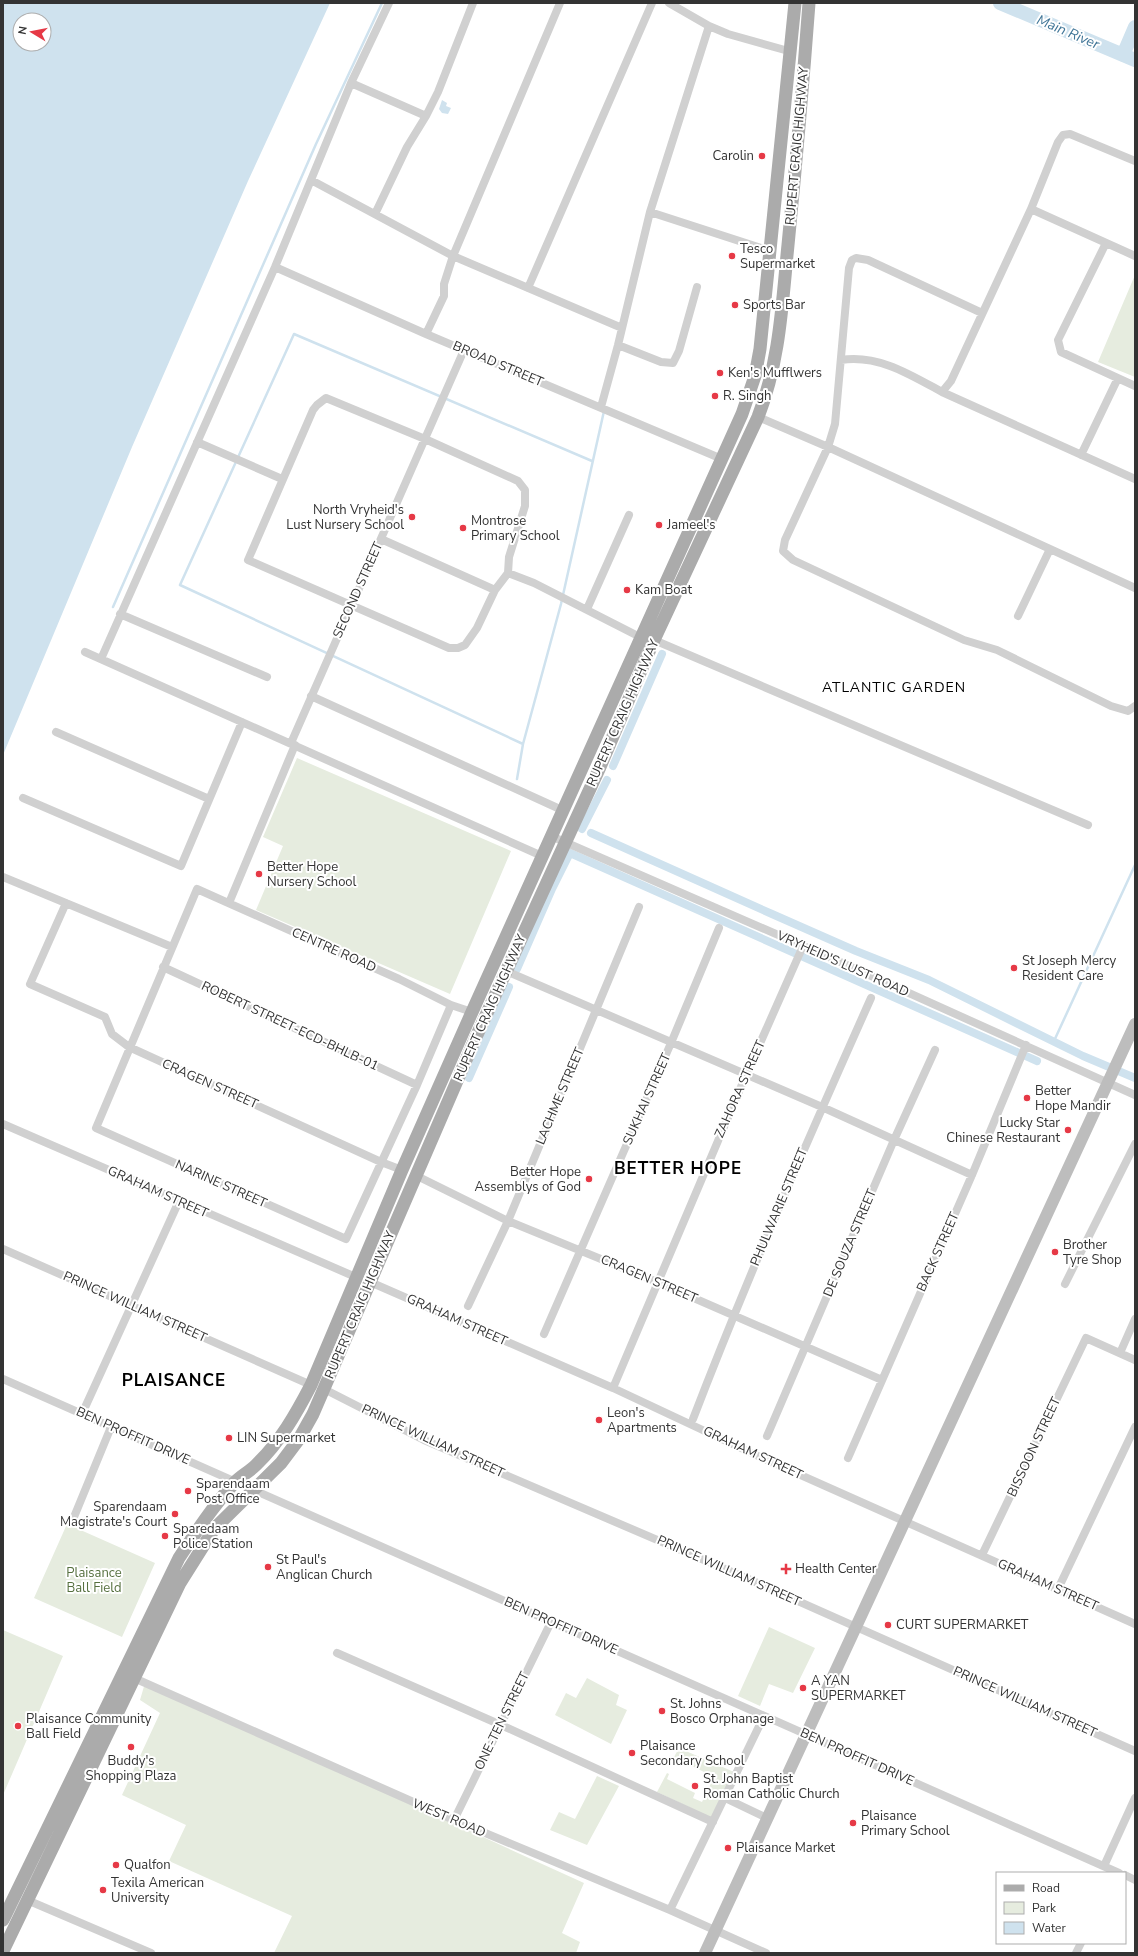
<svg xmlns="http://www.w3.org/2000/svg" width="1138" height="1956" font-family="'Nunito Sans',sans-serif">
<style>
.green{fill:#e6ecdf}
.water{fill:#cfe2ee;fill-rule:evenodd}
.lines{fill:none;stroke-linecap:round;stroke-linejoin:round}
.stream{stroke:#cfe2ee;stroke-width:2.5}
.canal{stroke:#cfe2ee;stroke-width:8}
.river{stroke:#cfe2ee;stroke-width:14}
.street{stroke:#d0d0d0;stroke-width:8}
.secondary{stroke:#bdbdbd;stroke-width:12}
.primary{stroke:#ababab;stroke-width:13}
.poi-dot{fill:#e63946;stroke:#fff;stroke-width:1.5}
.labels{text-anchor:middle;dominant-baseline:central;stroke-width:4;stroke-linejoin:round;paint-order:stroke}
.street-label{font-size:13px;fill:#333;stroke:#fff}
.poi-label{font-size:13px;fill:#333;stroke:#fff;text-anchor:start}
.park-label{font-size:13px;fill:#56703f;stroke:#fff}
.water-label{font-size:14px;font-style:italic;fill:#3f7597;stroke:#fff}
.neighbourhood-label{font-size:14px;letter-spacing:1px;fill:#000;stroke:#fff}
.district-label{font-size:17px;font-weight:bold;letter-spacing:1px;fill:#000;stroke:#fff}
</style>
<rect width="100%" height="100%" fill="#fff"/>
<!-- green -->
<path class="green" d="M1135,275V377L1098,362Z
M297,758L511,851L450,994L256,910L283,846L263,837Z
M67,1524L155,1563L122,1637L34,1598Z
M769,1627L815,1648L793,1693L769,1684L760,1706L738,1696Z
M3,1630L63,1656L3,1795Z
M587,1678L619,1695L616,1705L627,1710L611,1744L555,1715L566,1693L576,1698Z
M145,1683L584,1883L562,1933L580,1942L576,1953H274L292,1916L169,1861L186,1825L122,1795L160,1713L140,1700Z
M679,1748L734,1772L712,1818L657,1792L667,1773L669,1774L667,1779L695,1793L693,1798L702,1802L714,1777L674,1757Z
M597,1776L619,1786L587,1845L550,1830L559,1812L575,1819Z"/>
<!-- water -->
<path class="water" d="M3,3H330L248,181L132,447L3,755ZM20,20H44V44H20Z
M442,100L447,103L446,106L451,108L448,114L442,113L439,109Z"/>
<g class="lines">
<!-- stream -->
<path class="stream" d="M592,461L294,334L180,585L523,744L561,604L604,411
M113,607L316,144L382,3
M517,779L523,744
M1054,1041L1135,865"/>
<!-- canal -->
<path class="canal" d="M613,766L662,654
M582,829L607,780
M591,833L772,914L856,951L929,980L1083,1056L1135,1078
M517,969L552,889L570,853L1037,1061
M469,1078L509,987"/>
<!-- river -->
<path class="river" d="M1000,3L1135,60
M1123,55L1135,27"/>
<!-- street -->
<path class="street" d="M669,3L709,26L728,34L792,52
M351,83L426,116
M311,180L453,256L622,328
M1031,209L1135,256
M650,212L770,251
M375,214L407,147L426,116L438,92L473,3
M1106,243L1058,340L1061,352L1135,386
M275,267L426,334L722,459
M528,288L652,3
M982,313L868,260L856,258L852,260L849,268L835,424L828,447L785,540L783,551L793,560L964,640L997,650L1111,706L1128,711L1135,706
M426,334L444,296V284L453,256L560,3
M618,345L661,362L673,363L679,351L697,287
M841,360C878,354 911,375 942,392L1135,479
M942,392L951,381L1031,209L1058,142L1063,135L1070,134L1135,161
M326,398L425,439L518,481L525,490V506L509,557L508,573L495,590L477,628L465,645L458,648H449L248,560L313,410L317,405Z
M601,407L618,345L650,212L709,26
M758,417L828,447L1135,588
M197,442L282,479
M1081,455L1118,378
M381,539L495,590
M508,573L534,583L640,637
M587,609L629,515
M120,614L267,677
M1018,616L1050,549
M654,640L1088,825
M85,652L542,856
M101,659L275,267L351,83L389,3
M311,696L562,810
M56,732L209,799
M291,743L464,350
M23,798L181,866L242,722
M551,836L838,961L1135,1095
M3,877L172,947
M66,903L30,984L105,1017L112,1034L129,1047L381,1162L402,1170
M229,903L295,745
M163,967L417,1085
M506,971L822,1107L972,1175
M451,1005L417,1085L346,1239L96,1128L197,889L399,979L451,1005L472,1012
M3,1124L358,1278
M417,1176L508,1221L657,1282L882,1380
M3,1249L311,1385
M370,1282L613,1388L758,1456L1135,1624
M1065,1284L1135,1144
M468,1306L508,1221L639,907
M544,1334L671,1043L719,928
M1120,1353L1135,1319
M3,1379L1119,1873
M613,1388L746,1075L803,946
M324,1389L424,1440L753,1581L1135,1751
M82,1414L179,1201
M693,1419C748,1276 809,1137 871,998
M767,1436L894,1140L935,1050
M848,1458L972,1175L1026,1045
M74,1517L111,1427
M982,1555L1086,1338L1135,1360
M1058,1589L1135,1427
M337,1653L501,1725L713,1822
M134,1678L454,1820L670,1910L766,1953
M725,1798L767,1818
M454,1820L551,1622
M1104,1866L1135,1798
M1125,1875L1135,1880
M27,1900L151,1953
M670,1910L764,1716
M1076,1953L1081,1943"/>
<!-- secondary -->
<path class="secondary" d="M705,1953L1135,1024"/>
<!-- primary -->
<path class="primary" d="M3,1920L179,1558C196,1532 213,1506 235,1482C241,1476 250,1471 256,1465C280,1442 296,1414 311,1385L402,1170L472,1012L742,414L755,376L760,349L795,3
M3,1951L180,1583L214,1529L281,1463L299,1439L313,1414L476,1037L600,767L654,640L758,417C780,361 782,304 788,245C796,164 803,84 809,3"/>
</g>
<!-- markers -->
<g class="poi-dot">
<circle cx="762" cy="156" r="4"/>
<circle cx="732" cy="256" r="4"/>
<circle cx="735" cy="305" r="4"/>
<circle cx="720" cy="373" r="4"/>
<circle cx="715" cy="396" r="4"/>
<circle cx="412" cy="517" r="4"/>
<circle cx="659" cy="525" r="4"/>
<circle cx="463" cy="528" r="4"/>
<circle cx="627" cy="590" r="4"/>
<circle cx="259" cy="874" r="4"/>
<circle cx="1014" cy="968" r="4"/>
<circle cx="1027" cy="1098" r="4"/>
<circle cx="1068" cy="1130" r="4"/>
<circle cx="589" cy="1179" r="4"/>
<circle cx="1055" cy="1252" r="4"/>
<circle cx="599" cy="1420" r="4"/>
<circle cx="229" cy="1438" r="4"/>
<circle cx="188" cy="1491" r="4"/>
<circle cx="175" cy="1514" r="4"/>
<circle cx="165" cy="1536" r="4"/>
<circle cx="268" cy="1567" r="4"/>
<path d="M784 1563h4v4h4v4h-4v4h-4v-4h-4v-4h4z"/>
<circle cx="888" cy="1625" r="4"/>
<circle cx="803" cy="1688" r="4"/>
<circle cx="662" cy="1711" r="4"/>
<circle cx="18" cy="1726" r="4"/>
<circle cx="131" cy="1747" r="4"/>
<circle cx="632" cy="1753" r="4"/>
<circle cx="695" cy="1786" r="4"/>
<circle cx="853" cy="1823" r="4"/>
<circle cx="728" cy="1848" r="4"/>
<circle cx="116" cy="1865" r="4"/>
<circle cx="103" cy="1890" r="4"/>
</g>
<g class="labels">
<!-- street labels -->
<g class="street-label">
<text transform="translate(797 146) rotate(-85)">RUPERT CRAIG HIGHWAY</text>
<text transform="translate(498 364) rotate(23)">BROAD STREET</text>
<text transform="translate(358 590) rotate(-66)">SECOND STREET</text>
<text transform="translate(623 713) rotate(-66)">RUPERT CRAIG HIGHWAY</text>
<text transform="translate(334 950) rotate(24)">CENTRE ROAD</text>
<text transform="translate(843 964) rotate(24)">VRYHEID'S LUST ROAD</text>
<text transform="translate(490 1008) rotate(-66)">RUPERT CRAIG HIGHWAY</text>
<text transform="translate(290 1026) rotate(25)">ROBERT STREET-ECD-BHLB-01</text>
<text transform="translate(210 1084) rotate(24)">CRAGEN STREET</text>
<text transform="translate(740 1089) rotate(-66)">ZAHORA STREET</text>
<text transform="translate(560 1096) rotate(-67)">LACHME STREET</text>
<text transform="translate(647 1099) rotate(-66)">SUKHAI STREET</text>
<text transform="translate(221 1184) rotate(24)">NARINE STREET</text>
<text transform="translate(158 1192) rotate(24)">GRAHAM STREET</text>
<text transform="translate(779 1207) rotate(-67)">PHULWARIE STREET</text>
<text transform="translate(850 1243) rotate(-67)">DE SOUZA STREET</text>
<text transform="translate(938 1252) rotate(-66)">BACK STREET</text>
<text transform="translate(649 1279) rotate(23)">CRAGEN STREET</text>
<text transform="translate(360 1305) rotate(-67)">RUPERT CRAIG HIGHWAY</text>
<text transform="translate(135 1307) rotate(24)">PRINCE WILLIAM STREET</text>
<text transform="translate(457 1320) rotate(24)">GRAHAM STREET</text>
<text transform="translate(133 1436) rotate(24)">BEN PROFFIT DRIVE</text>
<text transform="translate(433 1441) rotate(25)">PRINCE WILLIAM STREET</text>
<text transform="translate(1034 1447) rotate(-65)">BISSOON STREET</text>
<text transform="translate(753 1453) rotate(25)">GRAHAM STREET</text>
<text transform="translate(729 1571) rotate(24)">PRINCE WILLIAM STREET</text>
<text transform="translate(1048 1585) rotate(24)">GRAHAM STREET</text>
<text transform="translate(561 1626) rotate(24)">BEN PROFFIT DRIVE</text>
<text transform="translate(1025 1702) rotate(24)">PRINCE WILLIAM STREET</text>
<text transform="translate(502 1721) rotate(-64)">ONE-TEN STREET</text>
<text transform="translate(857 1757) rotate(24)">BEN PROFFIT DRIVE</text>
<text transform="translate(449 1818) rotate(23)">WEST ROAD</text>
</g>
<!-- poi labels -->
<g class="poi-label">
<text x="754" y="156" text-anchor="end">Carolin</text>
<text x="740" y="249">Tesco<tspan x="740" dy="15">Supermarket</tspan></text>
<text x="743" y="305">Sports Bar</text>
<text x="728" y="373">Ken's Mufflwers</text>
<text x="723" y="396">R. Singh</text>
<text x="404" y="510" text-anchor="end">North Vryheid's<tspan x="404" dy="15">Lust Nursery School</tspan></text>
<text x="471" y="521">Montrose<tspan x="471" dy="15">Primary School</tspan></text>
<text x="667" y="525">Jameel's</text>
<text x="635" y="590">Kam Boat</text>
<text x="267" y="867">Better Hope<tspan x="267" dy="15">Nursery School</tspan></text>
<text x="1022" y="961">St Joseph Mercy<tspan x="1022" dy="15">Resident Care</tspan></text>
<text x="1035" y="1091">Better<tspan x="1035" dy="15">Hope Mandir</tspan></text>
<text x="1060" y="1123" text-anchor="end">Lucky Star<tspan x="1060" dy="15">Chinese Restaurant</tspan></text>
<text x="581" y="1172" text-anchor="end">Better Hope<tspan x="581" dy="15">Assemblys of God</tspan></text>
<text x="1063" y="1245">Brother<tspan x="1063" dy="15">Tyre Shop</tspan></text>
<text x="607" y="1413">Leon's<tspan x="607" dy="15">Apartments</tspan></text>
<text x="237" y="1438">LIN Supermarket</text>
<text x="196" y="1484">Sparendaam<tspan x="196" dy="15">Post Office</tspan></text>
<text x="167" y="1507" text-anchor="end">Sparendaam<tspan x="167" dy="15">Magistrate's Court</tspan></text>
<text x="173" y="1529">Sparedaam<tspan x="173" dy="15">Police Station</tspan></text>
<text x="276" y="1560">St Paul's<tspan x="276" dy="15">Anglican Church</tspan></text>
<text x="795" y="1569">Health Center</text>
<text x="896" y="1625">CURT SUPERMARKET</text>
<text x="811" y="1681">A YAN<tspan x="811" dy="15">SUPERMARKET</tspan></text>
<text x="670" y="1704">St. Johns<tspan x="670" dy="15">Bosco Orphanage</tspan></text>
<text x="26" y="1719">Plaisance Community<tspan x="26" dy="15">Ball Field</tspan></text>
<text x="640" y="1746">Plaisance<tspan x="640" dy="15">Secondary School</tspan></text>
<text x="131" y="1761" text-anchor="middle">Buddy's<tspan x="131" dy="15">Shopping Plaza</tspan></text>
<text x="703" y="1779">St. John Baptist<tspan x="703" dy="15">Roman Catholic Church</tspan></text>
<text x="861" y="1816">Plaisance<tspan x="861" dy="15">Primary School</tspan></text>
<text x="736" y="1848">Plaisance Market</text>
<text x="124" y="1865">Qualfon</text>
<text x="111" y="1883">Texila American<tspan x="111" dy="15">University</tspan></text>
</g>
<!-- park labels -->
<g class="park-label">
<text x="94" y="1573">Plaisance<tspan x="94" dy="15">Ball Field</tspan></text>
</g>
<!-- water labels -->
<g class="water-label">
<text transform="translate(1068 32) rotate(23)">Main River</text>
</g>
<!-- neighbourhood labels -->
<g class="neighbourhood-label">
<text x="894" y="687">ATLANTIC GARDEN</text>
</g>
<!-- district labels -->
<g class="district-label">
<text x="678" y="1168">BETTER HOPE</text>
<text x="174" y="1380">PLAISANCE</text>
</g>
</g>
<!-- border -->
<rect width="1138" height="1956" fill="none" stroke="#333333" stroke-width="8"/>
<!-- legend -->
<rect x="996" y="1872" width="130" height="72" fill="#ffffff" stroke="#adadad"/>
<rect x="1004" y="1885" width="20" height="6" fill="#ababab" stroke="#adadad"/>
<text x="1032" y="1892" font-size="12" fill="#333333">Road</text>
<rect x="1004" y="1902" width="20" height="12" fill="#e6ecdf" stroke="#adadad"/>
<text x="1032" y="1912" font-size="12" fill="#333333">Park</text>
<rect x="1004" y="1922" width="20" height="12" fill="#cfe2ee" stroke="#adadad"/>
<text x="1032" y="1932" font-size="12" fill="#333333">Water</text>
<!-- north arrow -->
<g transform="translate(32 32) rotate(280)"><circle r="19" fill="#ffffff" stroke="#adadad"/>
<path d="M0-3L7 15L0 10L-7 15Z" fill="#e63946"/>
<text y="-6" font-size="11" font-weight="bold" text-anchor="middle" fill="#333333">N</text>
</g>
</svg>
